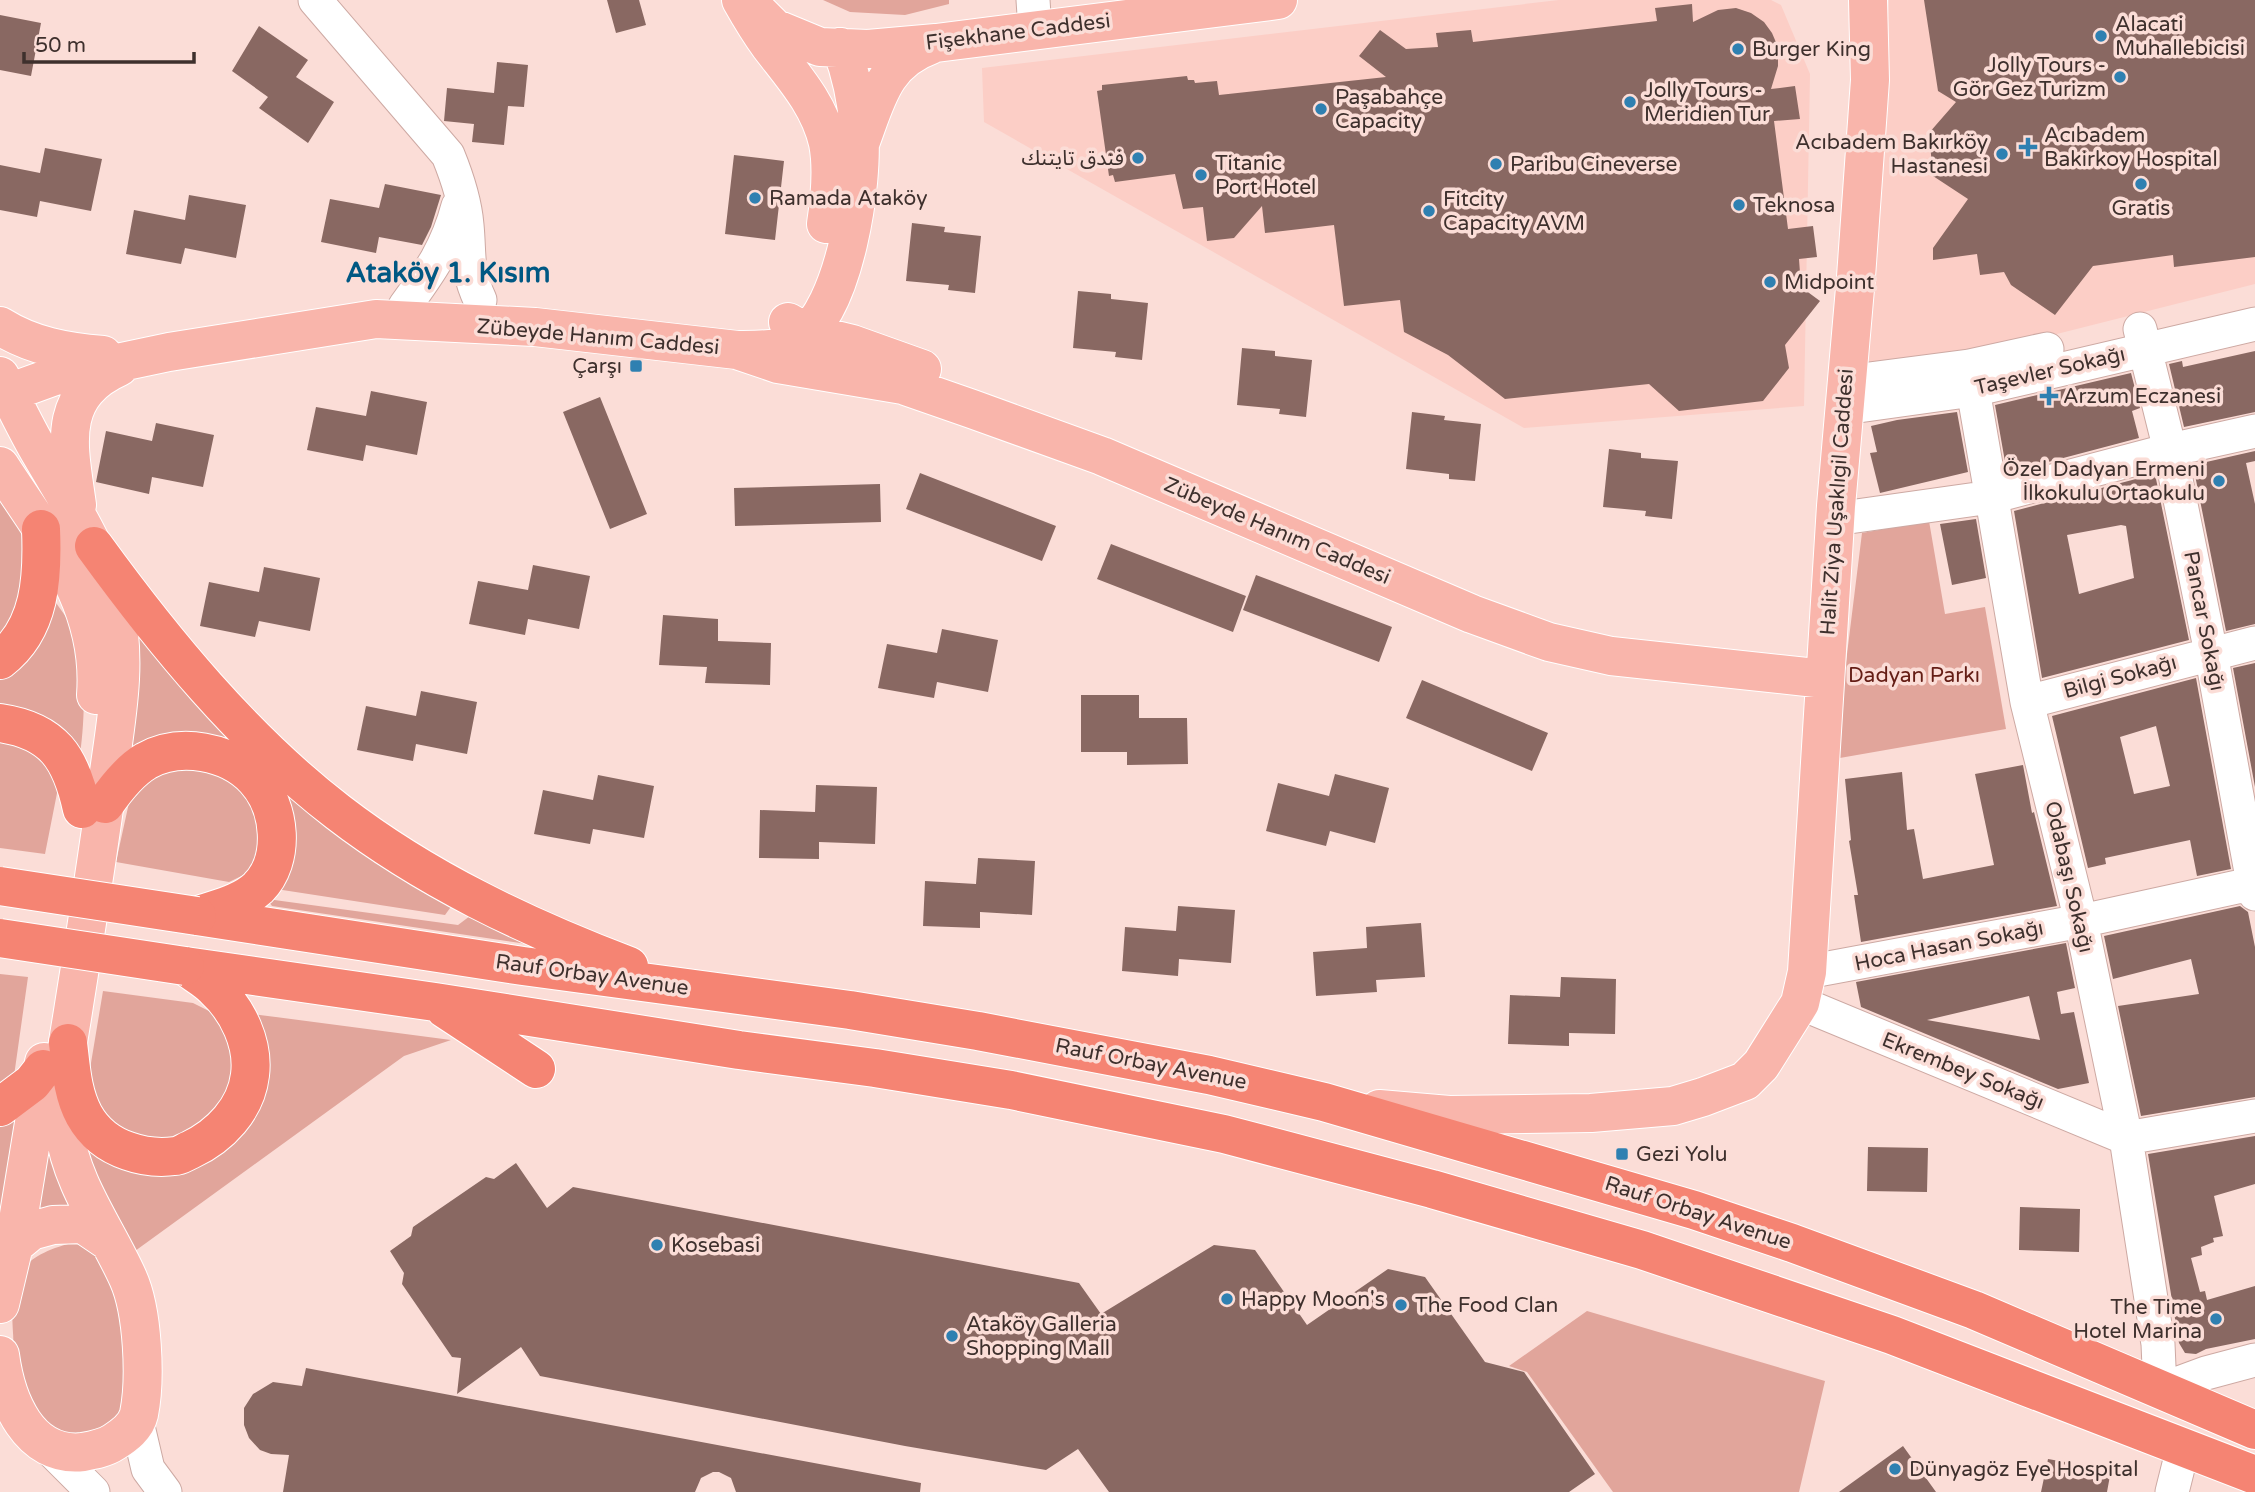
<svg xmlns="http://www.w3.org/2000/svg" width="2255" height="1492" font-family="'Varela Round','Noto Sans Arabic',sans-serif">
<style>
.built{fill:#fccec6}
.green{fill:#e1a59b}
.building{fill:#896862;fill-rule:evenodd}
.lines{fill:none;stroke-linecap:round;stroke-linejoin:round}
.minor-casing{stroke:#cda9a3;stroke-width:35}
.major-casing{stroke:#fff;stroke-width:40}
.highway-casing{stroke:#fff;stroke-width:40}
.minor{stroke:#fff;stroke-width:33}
.major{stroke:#f9b5ab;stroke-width:38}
.highway{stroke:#f58473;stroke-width:38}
.highway-bridge-casing{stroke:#fff;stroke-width:40;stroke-linecap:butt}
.highway-bridge{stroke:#f58473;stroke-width:38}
.poi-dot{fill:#2f80b1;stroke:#fbddd7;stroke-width:2.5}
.labels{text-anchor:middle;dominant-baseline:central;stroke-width:7;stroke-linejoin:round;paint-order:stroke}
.poi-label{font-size:21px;fill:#3e302d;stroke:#fbddd7;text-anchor:start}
.street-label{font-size:21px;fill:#3e302d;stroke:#fbddd7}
.park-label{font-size:21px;fill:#641d15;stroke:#fbddd7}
.district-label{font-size:28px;font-weight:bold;fill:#005883;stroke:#fbddd7}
</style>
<rect width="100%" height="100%" fill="#fbddd7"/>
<!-- built -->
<path class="built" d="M1559,0H1771L1781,5L1810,74L1804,406L1524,428L984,122L982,68Z
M1889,0H2255V284L1867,382Z"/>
<!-- green -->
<path class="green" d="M823,0H949V4L905,15L850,12Z
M0,496L21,524L29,577L0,641Z
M1929,521L1945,614L1985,607L2006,729L1834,759L1862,533Z
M52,597C57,605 63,612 68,620C89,657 85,721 79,762L0,709V672Z
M136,634L233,735L453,904L445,915L276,889L260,773L121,762Z
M0,732L35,740L59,783L45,854L0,848Z
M197,760L253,794L262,848L250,872L229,882L116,862L132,789L146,773Z
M267,899L458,925L474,913L527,944L272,906Z
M0,974L28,977L13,1083L0,1093Z
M103,991L193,1003L225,1019L238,1068L208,1126L154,1145L101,1121L87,1087Z
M253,1014L451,1040L404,1056L135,1251C114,1212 94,1175 82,1132L204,1158Z
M23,1105L0,1236V1123Z
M51,1146L80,1222L33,1226L44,1148Z
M68,1244L89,1245L105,1253L133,1378L117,1420L79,1440L44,1428C35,1410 22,1390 16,1370C12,1359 14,1344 13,1333C10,1282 14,1259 68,1244Z
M1587,1311L1825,1381L1799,1492H1613L1527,1372L1509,1366Z"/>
<!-- building -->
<path class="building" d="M607,0H639L646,25L616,33Z
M1924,0H2255V257L2174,267L2173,255L2093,266L2055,315L2011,285L2004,272L1980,275L1977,254L1933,260V248L1968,199L1933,176L1929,133L1956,102L1938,91Z
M1692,4L1693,22L1718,10L1736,8L1751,13L1764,22L1772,33L1778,47V66L1771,89L1795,86L1800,119L1774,121L1788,229L1813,226L1817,257L1799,259L1801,287L1820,301L1785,345L1789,368L1763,401L1679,411L1649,384L1505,399L1448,355L1404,332L1400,300L1344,306L1334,225L1265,233L1262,206L1234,238L1207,241L1203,207L1183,209L1175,174L1115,182L1113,175L1109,176L1097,91L1102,90V85L1187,76L1188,80H1194L1195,83L1217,81L1219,95L1386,77L1359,56L1380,30L1406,49L1438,47L1436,33L1471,30L1473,42L1657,21L1655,8Z
M0,15L41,23L31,76L0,70Z
M259,26L308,60L296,77L334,102L308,143L259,108L268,97L232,71Z
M497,62L528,65L524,107L508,106L504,145L472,142L474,124L444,121L447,88L494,93Z
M45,148L102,159L91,211L40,201L37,217L0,210V165L40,173Z
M734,155L784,161L775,240L725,234Z
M385,184L441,195L431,227L422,245L379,237L376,253L321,242L330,199L379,208Z
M189,195L246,205L236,258L185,248L181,264L126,254L134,210L185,220Z
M912,223L945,227L944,232L981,236L975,293L948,290L949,285L906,281Z
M1078,291L1111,294V299L1148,303L1142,360L1115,357L1116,352L1073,348Z
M1242,348L1275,351V356L1312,360L1306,417L1279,414L1280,409L1237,405Z
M2255,351V412L2184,427L2169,364L2182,361L2183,367Z
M2131,373L2140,408L2132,411L2139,438L2007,473L1995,405Z
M371,391L427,402L417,455L366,445L363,461L307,450L316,407L366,416Z
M600,397L647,514L610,529L563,412Z
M1412,412L1445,416L1444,420L1481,424L1475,481L1449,479V474L1406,469Z
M1957,412L1968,472L1880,493L1870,453L1877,452L1871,426L1897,420Z
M156,423L214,435L203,487L152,477L149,494L96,482L106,431L152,441Z
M1609,449L1641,453V458L1678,461L1672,519L1645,516L1646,511L1603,507Z
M2255,451V461L2246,463L2255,504V624L2226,631L2193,465Z
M920,473L1056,526L1042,561L906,509Z
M2155,474L2189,640L2042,678L2014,511ZM2121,525L2126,526L2134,578L2079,594L2067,535Z
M880,484L881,522L735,526L734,488Z
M1976,519L1986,578L1952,585L1940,524Z
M1111,544L1246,596L1233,632L1097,579Z
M533,565L590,576L579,629L528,619L525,635L469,624L478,581L528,590Z
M264,567L320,578L310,631L259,621L255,637L200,626L209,582L259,592Z
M1256,575L1392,627L1379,662L1243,610Z
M663,615L718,619V641L771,643L770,685L705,683L707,667L659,665Z
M942,629L998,640L988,692L937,682L934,698L878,688L887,644L937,653Z
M2255,663V787L2233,668Z
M2196,678L2231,869L2197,876L2190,840L2105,858L2106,864L2088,868L2052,716ZM2156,726L2170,786L2134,794L2120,737Z
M1422,680L1548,733L1532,771L1406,718Z
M421,691L477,702L467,754L416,744L413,761L357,750L366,706L416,716Z
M1081,695H1139V718H1187L1188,764L1127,765V752H1081Z
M2023,765L2032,813L2034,812L2057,906L1861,942L1854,895H1858L1849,841L1851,840L1845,779L1902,772L1907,830L1914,829L1923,879L1994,865L1975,774Z
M1335,774L1389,788L1375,843L1330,831L1326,846L1266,831L1278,783L1329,796Z
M598,775L654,786L644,838L593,829L590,844L534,834L543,790L593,800Z
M816,785L877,787L875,844L819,842V859L759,858L760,810L815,812Z
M978,858L1035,861L1032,915L980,912V928L923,926L925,881L976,884Z
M1178,906L1235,910L1231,963L1179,959L1178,976L1122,971L1125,927L1176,931Z
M2240,906L2248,912L2255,947V1097L2141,1116L2118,1006L2199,994L2191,959L2113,979L2104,936Z
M1421,923L1425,977L1376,980L1377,992L1316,996L1313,952L1367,948L1366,927Z
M2066,943L2075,988L2057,992L2061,1014L2074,1012L2089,1083L2058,1089L1861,1007L1856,982ZM2029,996L2040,1040L1927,1020Z
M1561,977L1616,979L1615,1034L1569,1033V1046L1508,1044L1510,995L1560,997Z
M2255,1136V1184L2214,1196L2223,1236L2213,1238L2214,1242L2201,1247L2202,1255L2191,1258L2200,1292L2205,1291L2207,1300L2255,1286V1339L2206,1349L2196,1354L2185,1353L2179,1343L2148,1154Z
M1868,1147L1928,1148L1927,1192L1867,1191Z
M516,1163L547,1208L573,1187L1079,1283L1101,1314L1214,1245L1255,1250L1307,1325L1388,1269L1425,1277L1485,1362L1524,1372L1595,1474L1569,1492H1109L1078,1449L1046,1470L905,1446L540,1376L521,1347L457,1394L461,1358L452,1357L402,1284L404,1273L390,1251L411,1236L413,1227L486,1177L494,1179Z
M2020,1207L2080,1209L2079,1252L2019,1250Z
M306,1368L921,1483L920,1492H736L731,1478L719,1472H713L701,1478L695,1492H283L289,1455L271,1454L260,1450L249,1438L244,1425V1408L253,1394L273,1382L302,1386Z
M1903,1446L1936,1492H1839Z
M2048,1459L2111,1470L2107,1492H2041Z"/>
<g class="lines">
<defs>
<path id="minor" d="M315,0L448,155C457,177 465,201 467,225C470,256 466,270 480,300
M1033,0L1035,30
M405,306C430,272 447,248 458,206
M2140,329L2170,450L2211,653L2255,894
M1969,366L2027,702L2081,921L2126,1138L2158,1344L2160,1390L2206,1373L2255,1360
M1846,382L1969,366L2047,349
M1844,408L1973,390L2255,324
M1835,519L1991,497L2170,450L2255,431
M2027,702L2255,643
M1807,972L2081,921L2255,883
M1800,1003L2126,1138
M2126,1138L2255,1116
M137,1422L148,1469L165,1492
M50,1449L93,1492
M2172,1492L2183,1448"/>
<path id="major" d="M741,0C750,16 759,31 770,46C793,76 819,104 828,143C833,169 830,198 826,224
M756,10L774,28L820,47L868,49L936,43L1278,0
M861,141C877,98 884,62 931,45
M788,322L807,333L852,344L922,369
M0,326C32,346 66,352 103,355
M737,350L778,364L903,385L972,409L1102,456L1472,614L1549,642L1611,656L1825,679
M0,376C13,401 25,427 39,451C68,501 100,548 114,604C128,662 116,720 108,779C98,855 86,930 74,1005C68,1045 58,1088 64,1129C71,1184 106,1229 128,1278C143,1311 146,1379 139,1414C136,1427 125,1435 114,1442C105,1448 94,1450 83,1452C28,1458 6,1400 0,1355
M0,396L55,376L169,352L376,319L535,327L737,350C757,350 781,351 799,339C845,310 864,182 859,130C857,102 851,73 841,47
M0,466C47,539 103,603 96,695
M77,505C69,447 55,396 119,367
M1379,1109L1449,1115L1591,1113L1673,1106L1703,1097L1745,1081L1761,1065L1800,1003L1807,972L1836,506L1856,277L1870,80L1868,0
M14,1245L31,1231L53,1225L83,1224L108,1241
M0,1304L14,1245L44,1062"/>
<path id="highway" d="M94,546C163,641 244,740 338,812C425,879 526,927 629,966
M0,660C41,629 43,576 41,529
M0,723C54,731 71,758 82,809
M105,804C116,788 129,771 146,761C180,742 229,751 255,779C281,807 286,860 258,888C242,903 219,908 199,915
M197,916L523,966L850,1010L978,1031L1209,1075L1324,1102L1694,1210L1792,1243L1974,1310L2255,1430
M185,966L435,1002L739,1050L875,1068L1011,1090L1224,1134L1432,1189L1642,1250L1892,1335L2255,1475
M445,1009L536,1069
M68,1043C71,1067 72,1093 84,1115C94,1133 110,1145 128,1151C142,1156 160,1158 175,1156C180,1156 185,1152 190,1150C220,1136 246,1109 250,1075C254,1044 238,1010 215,989C207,980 195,974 185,966
M0,1107L32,1083L43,1069"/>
</defs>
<!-- minor casing -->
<use href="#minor" class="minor-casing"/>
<!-- major casing -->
<use href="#major" class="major-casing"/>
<!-- highway casing -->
<use href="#highway" class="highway-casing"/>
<!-- minor -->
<use href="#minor" class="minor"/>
<!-- major -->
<use href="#major" class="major"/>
<!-- highway -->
<use href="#highway" class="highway"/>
<defs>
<path id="highway-bridge" d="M0,886L197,916
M0,938L185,966"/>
</defs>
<!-- highway-bridge casing -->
<use href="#highway-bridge" class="highway-bridge-casing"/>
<!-- highway-bridge -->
<use href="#highway-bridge" class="highway-bridge"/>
</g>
<!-- markers -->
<g class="poi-dot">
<circle cx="2101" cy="36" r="7"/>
<circle cx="1738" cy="49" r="7"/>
<circle cx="2120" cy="77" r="7"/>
<circle cx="1630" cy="102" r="7"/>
<circle cx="1321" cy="109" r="7"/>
<path d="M2024.5 136.5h7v7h7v7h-7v7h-7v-7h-7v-7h7z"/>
<circle cx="2002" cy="154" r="7"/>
<circle cx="1138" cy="158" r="7"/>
<circle cx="1496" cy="164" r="7"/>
<circle cx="1201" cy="175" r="7"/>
<circle cx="2141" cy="184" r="7"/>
<circle cx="755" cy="198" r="7"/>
<circle cx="1739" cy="205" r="7"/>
<circle cx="1429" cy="211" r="7"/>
<circle cx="1770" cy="282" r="7"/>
<rect x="629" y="359" width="14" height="14" rx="3.5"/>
<path d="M2045.5 385.5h7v7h7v7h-7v7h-7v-7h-7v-7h7z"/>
<circle cx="2219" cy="481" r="7"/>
<rect x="1615" y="1147" width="14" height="14" rx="3.5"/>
<circle cx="657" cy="1245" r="7"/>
<circle cx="1227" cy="1299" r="7"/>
<circle cx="1401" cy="1305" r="7"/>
<circle cx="2216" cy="1319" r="7"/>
<circle cx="952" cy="1336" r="7"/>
<circle cx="1895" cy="1469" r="7"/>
</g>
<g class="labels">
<!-- poi labels -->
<g class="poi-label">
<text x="2115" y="24">Alacati<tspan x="2115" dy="24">Muhallebicisi</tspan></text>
<text x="1752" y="49">Burger King</text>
<text x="2106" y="65" text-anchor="end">Jolly Tours -<tspan x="2106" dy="24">Gör Gez Turizm</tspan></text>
<text x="1644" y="90">Jolly Tours -<tspan x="1644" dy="24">Meridien Tur</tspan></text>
<text x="1335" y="97">Paşabahçe<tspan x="1335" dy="24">Capacity</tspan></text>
<text x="2044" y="135">Acıbadem<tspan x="2044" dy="24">Bakirkoy Hospital</tspan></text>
<text x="1988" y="142" text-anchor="end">Acıbadem Bakırköy<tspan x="1988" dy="24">Hastanesi</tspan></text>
<text x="1124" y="158" text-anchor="end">فندق تايتنك</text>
<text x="1215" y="163">Titanic<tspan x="1215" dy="24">Port Hotel</tspan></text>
<text x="1510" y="164">Paribu Cineverse</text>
<text x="769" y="198">Ramada Ataköy</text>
<text x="1443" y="199">Fitcity<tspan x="1443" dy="24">Capacity AVM</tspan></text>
<text x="1753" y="205">Teknosa</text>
<text x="2141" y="208" text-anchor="middle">Gratis</text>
<text x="1784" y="282">Midpoint</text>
<text x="622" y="366" text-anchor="end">Çarşı</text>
<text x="2063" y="396">Arzum Eczanesi</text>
<text x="2205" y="469" text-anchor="end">Özel Dadyan Ermeni<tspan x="2205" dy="24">İlkokulu Ortaokulu</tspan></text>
<text x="1636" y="1154">Gezi Yolu</text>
<text x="671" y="1245">Kosebasi</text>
<text x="1241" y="1299">Happy Moon's</text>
<text x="1415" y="1305">The Food Clan</text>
<text x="2202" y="1307" text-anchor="end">The Time<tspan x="2202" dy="24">Hotel Marina</tspan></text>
<text x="966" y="1324">Ataköy Galleria<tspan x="966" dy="24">Shopping Mall</tspan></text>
<text x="1909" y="1469">Dünyagöz Eye Hospital</text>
</g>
<!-- street labels -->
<g class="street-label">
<text transform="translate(1018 32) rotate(-7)">Fişekhane Caddesi</text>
<text transform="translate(598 337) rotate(5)">Zübeyde Hanım Caddesi</text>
<text transform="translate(2050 371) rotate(-13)">Taşevler Sokağı</text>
<text transform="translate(1837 502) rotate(-86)">Halit Ziya Uşaklıgil Caddesi</text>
<text transform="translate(1277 531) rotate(23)">Zübeyde Hanım Caddesi</text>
<text transform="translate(2204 621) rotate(79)">Pancar Sokağı</text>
<text transform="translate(2120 677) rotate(-15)">Bilgi Sokağı</text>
<text transform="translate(2069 877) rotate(77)">Odabaşı Sokağı</text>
<text transform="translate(1949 946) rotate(-11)">Hoca Hasan Sokağı</text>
<text transform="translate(592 975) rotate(8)">Rauf Orbay Avenue</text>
<text transform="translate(1151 1064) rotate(11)">Rauf Orbay Avenue</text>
<text transform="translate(1963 1071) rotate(22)">Ekrembey Sokağı</text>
<text transform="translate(1698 1213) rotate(18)">Rauf Orbay Avenue</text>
</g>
<!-- park labels -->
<g class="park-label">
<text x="1914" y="675">Dadyan Parkı</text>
</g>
<!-- district labels -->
<g class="district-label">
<text x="448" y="273">Ataköy 1. Kısım</text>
</g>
</g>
<!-- scale -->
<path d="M24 52v10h170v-10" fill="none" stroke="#3e302d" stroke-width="3.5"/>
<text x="35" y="52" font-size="21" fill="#3e302d" stroke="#fbddd7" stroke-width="5" paint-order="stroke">50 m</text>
</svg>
